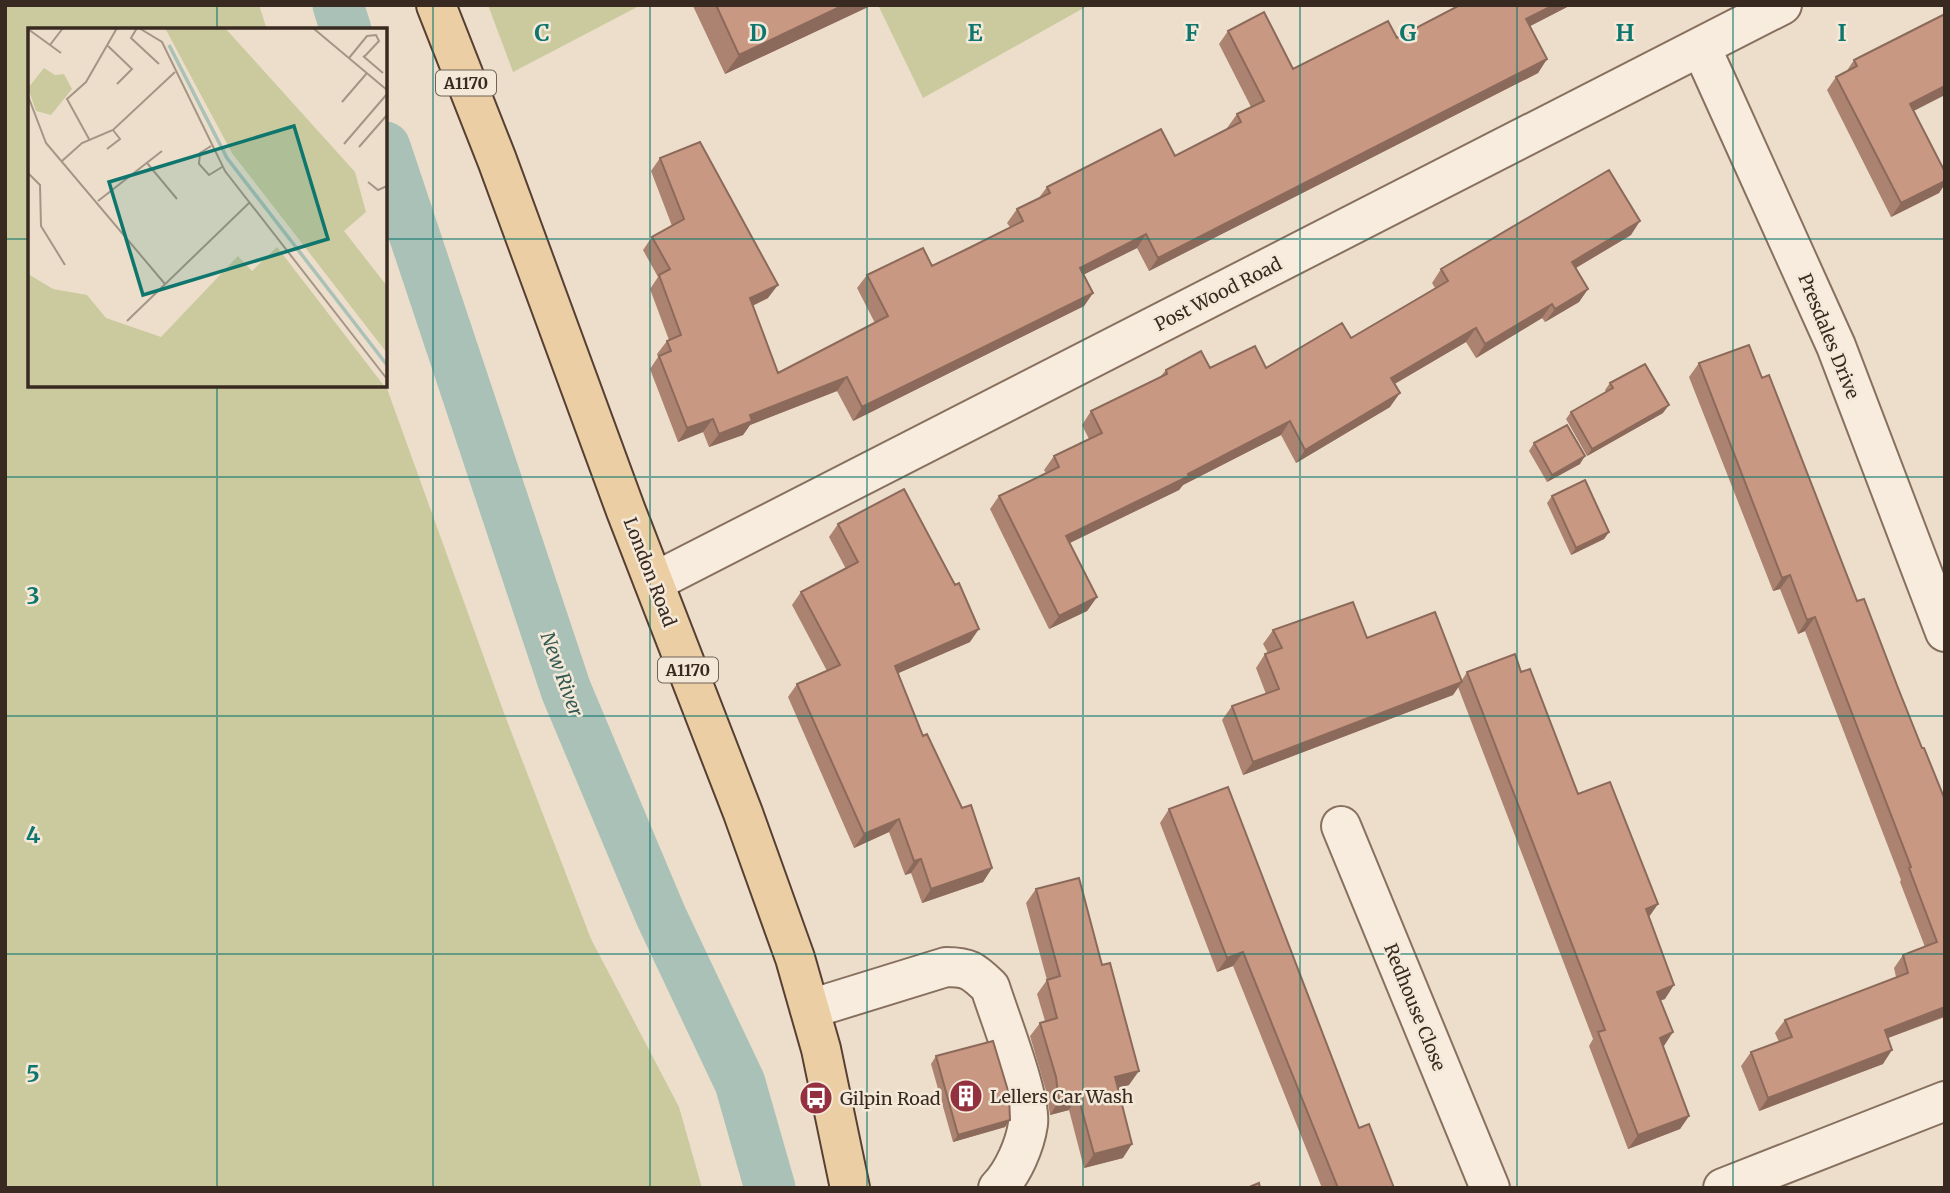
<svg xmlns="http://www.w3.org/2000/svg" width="1950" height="1193" font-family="Merriweather,serif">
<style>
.green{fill:#caca9e}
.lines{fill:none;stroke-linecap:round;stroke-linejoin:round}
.canal{stroke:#aac1b8;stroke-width:51}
.minor-casing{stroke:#88705f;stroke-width:42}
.major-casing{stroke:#563f33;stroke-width:42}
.minor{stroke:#f7ecdd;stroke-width:38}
.major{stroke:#eccea5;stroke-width:38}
.wall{fill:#ac8370}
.shaded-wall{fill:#8c6a5b}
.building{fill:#c89882;stroke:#8c6a5b;stroke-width:2}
.grid{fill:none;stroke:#0f766e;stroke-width:2;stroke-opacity:0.55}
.labels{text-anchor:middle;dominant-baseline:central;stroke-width:5;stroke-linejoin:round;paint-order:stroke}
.shield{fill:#f4e9d9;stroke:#716358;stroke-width:2}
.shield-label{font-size:16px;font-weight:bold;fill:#392a21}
.street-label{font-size:18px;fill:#392a21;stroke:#f4e9d9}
.poi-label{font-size:18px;fill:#392a21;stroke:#f4e9d9;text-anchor:start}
.water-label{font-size:19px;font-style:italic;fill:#325852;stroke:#f4e9d9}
.inset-river{fill:none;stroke:#aac1b8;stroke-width:3.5}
.inset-road{fill:none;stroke:#a49686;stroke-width:2}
.view{fill:#0f766e;fill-opacity:0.15;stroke:#0f766e;stroke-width:3.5}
.inset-edge{fill:none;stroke:#392a21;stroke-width:3.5}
.grid-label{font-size:23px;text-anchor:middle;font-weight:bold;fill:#0f766e;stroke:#f4e9d9;stroke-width:5;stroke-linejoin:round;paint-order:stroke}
</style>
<rect width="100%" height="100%" fill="#ecdeca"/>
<!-- green -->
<path class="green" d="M5,5H259L267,30H30V385H385V383L504,713L591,939L679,1107L702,1188H5Z
M488,5H641L513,72Z
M878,5H1089L923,98Z"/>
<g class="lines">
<!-- canal -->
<path class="canal" d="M338,5L346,30
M385,147L566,690L661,916L740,1083L770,1188"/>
<defs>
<path id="minor" d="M1701,47L1836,346L1945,632
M654,582L1782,5
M1341,826L1490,1188
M810,1009L946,967C969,967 973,971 990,987C999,1016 1032,1099 1028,1124C1025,1145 1013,1173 998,1188
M1723,1188L1945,1101"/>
<path id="major" d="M436,5L497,160L626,511L743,813L795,958L821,1049L850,1188"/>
</defs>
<!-- minor casing -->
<use href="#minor" class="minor-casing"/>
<!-- major casing -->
<use href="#major" class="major-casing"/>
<!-- minor -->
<use href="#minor" class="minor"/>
<!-- major -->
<use href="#major" class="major"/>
</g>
<!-- wall -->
<path class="wall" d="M694,5H869L868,7L725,74L693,6Z
M1460,5H1571L1530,26L1547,59L1538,73L1149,271L1137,248L1084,274L1093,293L1084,306L853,421L837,391L750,425L743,435L709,447L703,432L678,442L650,369L658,357L657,354L667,341L669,340L650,289L658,277L643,250L652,237L672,226L651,171L660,158L768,298L752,306L778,373L875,323L857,288L867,275L932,266L1010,227L1007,223L1017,209L1038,199L1047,187L1175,156L1228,129L1227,128L1237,114L1251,107L1219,44L1228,31L1293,69L1397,38Z
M1854,60L1913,111L1945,172V184L1939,193L1891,217L1827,90L1836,77L1846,72Z
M1631,235L1576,268L1588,289L1579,302L1545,322L1542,318L1476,358L1466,342L1394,384L1390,407L1296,463L1281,435L1183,485L1179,490L1070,543L1097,597L1087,611L1049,629L990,509L999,496L1046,473L1044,470L1054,456L1089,439L1082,425L1091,411L1160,377L1166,370L1266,368L1351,338L1435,288L1432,283L1441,269Z
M1699,363L1762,378L1857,601L1898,688L1922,748L1945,800V1017L1888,1038L1883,1064L1759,1111L1741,1066L1751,1052L1779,1042L1775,1033L1785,1020L1896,977L1894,968L1903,955L1925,947L1900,882L1901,880L1805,631L1798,634L1780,589L1773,591L1689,377Z
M1610,383L1663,413L1587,456L1566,419L1571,412L1606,392L1605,390Z
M1534,443L1580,464L1547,482L1529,451Z
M1552,496L1609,532L1604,539L1571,555L1547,503Z
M838,524L970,642L898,673L923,736L962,808L992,868L983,882L922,903L911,873L905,875L889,832L854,848L788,697L797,684L827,671L792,605L801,592L846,569L829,537Z
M1273,630L1367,638L1462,680L1467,672H1521L1578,794L1658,904L1649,917L1665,999L1660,1000L1663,1047L1689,1116L1680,1129L1628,1149L1589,1046L1593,1039L1458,687L1453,695L1243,775L1222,720L1232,706L1266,694L1256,668L1265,654L1268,653L1263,644Z
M1169,809L1359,1128L1394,1188H1322L1233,966L1217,972L1160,823Z
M1036,889L1129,1085L1118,1088L1123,1158L1084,1168L1069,1110L1050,1115L1046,1091L1030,1036L1040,1023L1045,1021L1037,994L1047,980L1026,903Z
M936,1056L1010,1120L1005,1127L953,1142L931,1064Z"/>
<!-- shaded-wall -->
<path class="shaded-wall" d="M844,5H869L868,7L725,74L739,55Z
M1554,5H1571L1517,33L1526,19Z
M1547,59L1538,73L1149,271L1158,258Z
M1945,86V95L1900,118L1910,104Z
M1945,181V184L1939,193L1891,217L1901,203Z
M1640,221L1631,235L1562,276L1572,262Z
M1146,234L1137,248L1071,281L1080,268Z
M778,285L768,298L740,312L750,298Z
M1588,289L1579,302L1545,322L1555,309Z
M1093,293L1084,306L853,421L862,407Z
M1552,304L1542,318L1476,358L1485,344Z
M1476,328L1466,342L1381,392L1391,378Z
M847,377L837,391L750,425L743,435L709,447L719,434L750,415Z
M1400,393L1390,407L1296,463L1305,450Z
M1669,405L1663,413L1587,456L1592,449Z
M713,419L703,432L678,442L687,428Z
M1290,421L1281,435L1183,485L1179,490L1057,549L1066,536Z
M1585,456L1580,464L1547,482L1552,475Z
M1609,532L1604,539L1571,555L1576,548Z
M1790,575L1780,589L1773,591L1782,578Z
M1097,597L1087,611L1049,629L1059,616Z
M1815,617L1805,631L1798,634L1807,620Z
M979,629L970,642L885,679L895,666Z
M1462,682L1453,695L1243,775L1253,762Z
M899,819L889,832L854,848L864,834Z
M921,859L911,873L905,875L914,861Z
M992,868L983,882L922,903L931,889Z
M1658,904L1648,918L1646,909Z
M1243,952L1233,966L1217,972L1227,958Z
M1674,985L1665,999L1647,1005L1657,992Z
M1945,1007V1016L1875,1043L1885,1030Z
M1673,1032L1664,1046L1650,1052L1660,1038Z
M1892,1050L1883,1064L1759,1111L1768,1098Z
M1139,1071L1129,1085L1105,1091L1115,1077Z
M1078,1096L1069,1110L1050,1115L1059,1101Z
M1689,1116L1680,1129L1628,1149L1638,1135Z
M1010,1120L1005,1127L953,1142L958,1135Z
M1132,1144L1123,1158L1084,1168L1094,1154Z"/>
<!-- building -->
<path class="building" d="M716,5H844L739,55Z
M1460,5H1554L1526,19L1547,59L1158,258L1146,234L1080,268L1093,293L862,407L847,377L750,415L752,421L719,434L713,419L687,428L659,356L671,351L667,341L681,335L659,275L670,269L652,237L684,219L660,158L700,142L778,285L750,298L778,373L888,316L867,275L923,248L932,266L969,248L1023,221L1017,209L1050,193L1047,187L1161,129L1175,156L1241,122L1237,114L1264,101L1228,31L1264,12L1293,69L1388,21L1397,38Z
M1945,14V86L1910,104L1945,172V181L1901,203L1836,77L1857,66L1854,60Z
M1609,170L1640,221L1572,262L1588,289L1555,309L1552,304L1485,344L1476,328L1391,378L1400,393L1305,450L1290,421L1188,474L1189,476L1066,536L1097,597L1059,616L999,496L1059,467L1054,456L1102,433L1091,411L1167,374L1166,370L1201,351L1210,368L1255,346L1266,368L1342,323L1351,338L1448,281L1441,269Z
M1749,345L1762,378L1769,375L1857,601L1864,599L1898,688L1922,748H1924L1945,800V1007L1885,1030L1892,1050L1768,1098L1751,1052L1792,1037L1785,1020L1908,973L1903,955L1937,942L1909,868L1911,867L1815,617L1807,620L1790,575L1782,578L1699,363Z
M1645,364L1669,405L1592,449L1571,412L1613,388L1610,383Z
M1567,425L1585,456L1552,475L1534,443Z
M1585,480L1609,532L1576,548L1552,496Z
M904,489L955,585L959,583L979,629L895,666L923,736L927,734L962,808L971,805L992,868L931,889L921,859L914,861L899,819L864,834L797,684L840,665L801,592L858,562L838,524Z
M1353,602L1367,638L1435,612L1462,682L1253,762L1232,706L1279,689L1265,654L1282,648L1273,630Z
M1515,654L1521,672L1530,669L1578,794L1610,782L1658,904L1646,909L1674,985L1657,992L1673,1032L1660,1038L1689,1116L1638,1135L1598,1032L1605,1030L1467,672Z
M1228,787L1359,1128L1369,1124L1394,1188H1338L1243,952L1227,958L1169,809Z
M1079,878L1102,965L1110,963L1139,1071L1115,1077L1132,1144L1094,1154L1078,1096L1059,1101L1056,1077L1040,1023L1057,1018L1047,980L1060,976L1036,889Z
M993,1041L1009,1094L1010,1120L958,1135L936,1056Z
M1259,1183L1260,1188H1247Z"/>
<!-- grid -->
<path class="grid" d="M217,5V30M433,5V1188M650,5V1188M867,5V1188M1083,5V1188M1300,5V1188M1517,5V1188M1733,5V1188M5,239H30M385,239H1945M217,385V1188M5,477H1945M5,716H1945M5,954H1945"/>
<!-- icons -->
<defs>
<symbol id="building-disc" viewBox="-11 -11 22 22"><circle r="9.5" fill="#93323e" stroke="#f4e9d9"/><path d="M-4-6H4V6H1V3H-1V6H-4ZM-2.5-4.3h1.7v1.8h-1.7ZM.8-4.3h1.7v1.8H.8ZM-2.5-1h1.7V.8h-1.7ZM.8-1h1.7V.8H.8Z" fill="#fff"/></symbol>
<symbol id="bus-disc" viewBox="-11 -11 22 22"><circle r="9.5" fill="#93323e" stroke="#f4e9d9"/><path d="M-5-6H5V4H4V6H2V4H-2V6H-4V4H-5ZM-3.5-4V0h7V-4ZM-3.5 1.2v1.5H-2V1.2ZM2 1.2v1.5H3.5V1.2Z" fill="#fff"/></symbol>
</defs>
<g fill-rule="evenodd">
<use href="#building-disc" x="947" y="1077" width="38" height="38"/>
<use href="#bus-disc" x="797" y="1079" width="38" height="38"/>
</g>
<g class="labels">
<!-- shield labels -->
<g class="shield">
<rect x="436" y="70.5" width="60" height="25" rx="5"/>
<rect x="658" y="657.5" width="60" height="25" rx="5"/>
</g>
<g class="shield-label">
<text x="466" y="83">A1170</text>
<text x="688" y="670">A1170</text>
</g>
<!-- street labels -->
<g class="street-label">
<text transform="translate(1218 294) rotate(-27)">Post Wood Road</text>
<text transform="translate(1829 336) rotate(68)">Presdales Drive</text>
<text transform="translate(650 572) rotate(69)">London Road</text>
<text transform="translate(1415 1007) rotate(68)">Redhouse Close</text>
</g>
<!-- poi labels -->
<g class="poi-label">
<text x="990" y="1096">Lellers Car Wash</text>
<text x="840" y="1098">Gilpin Road</text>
</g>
<!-- water labels -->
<g class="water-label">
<text transform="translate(562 674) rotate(70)">New River</text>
</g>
</g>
<!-- overview -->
<g transform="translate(28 28)">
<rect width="359" height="359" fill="#ecdeca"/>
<path d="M137,0H197L327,144L338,184L316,203L359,258V325L204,125ZM16,40L27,47L36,46L44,61L23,87L8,83L0,60ZM249,219L357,359H0V246L25,261L59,267L78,290L133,309L210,228L224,243Z" fill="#caca9e"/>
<path class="inset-river" d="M141,17L199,130L359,337"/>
<path class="inset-road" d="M109,0L103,10L131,36M111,0L134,14L197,143L359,351M285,0L359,62M0,1L33,25M22,17L35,0M80,18L104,41L89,56M335,28L355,45M321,30L339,8L348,7L351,13L336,29M0,68L18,115L137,256M314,74L339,45M61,111L39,71L58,54L89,0M316,116L359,66M183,118L172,125L171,136L181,147L194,139M331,119L359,87M79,121L92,111L85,102M34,133L54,115L85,102L147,44M119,135L149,171M0,145L12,157L13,198L37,237M340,154L350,162L359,158M70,173L134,123M99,293L221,175"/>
<path class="view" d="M266,98L300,211L115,267L81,154Z"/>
<rect width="359" height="359" class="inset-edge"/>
</g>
<g class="grid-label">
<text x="542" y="41">C</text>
<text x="758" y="41">D</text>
<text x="975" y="41">E</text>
<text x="1192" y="41">F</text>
<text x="1408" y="41">G</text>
<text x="1625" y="41">H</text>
<text x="1842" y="41">I</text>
<text x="33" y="604">3</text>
<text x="33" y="843">4</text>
<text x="33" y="1082">5</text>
</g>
<!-- border -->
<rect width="1950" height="1193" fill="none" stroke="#392a21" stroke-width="14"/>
</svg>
